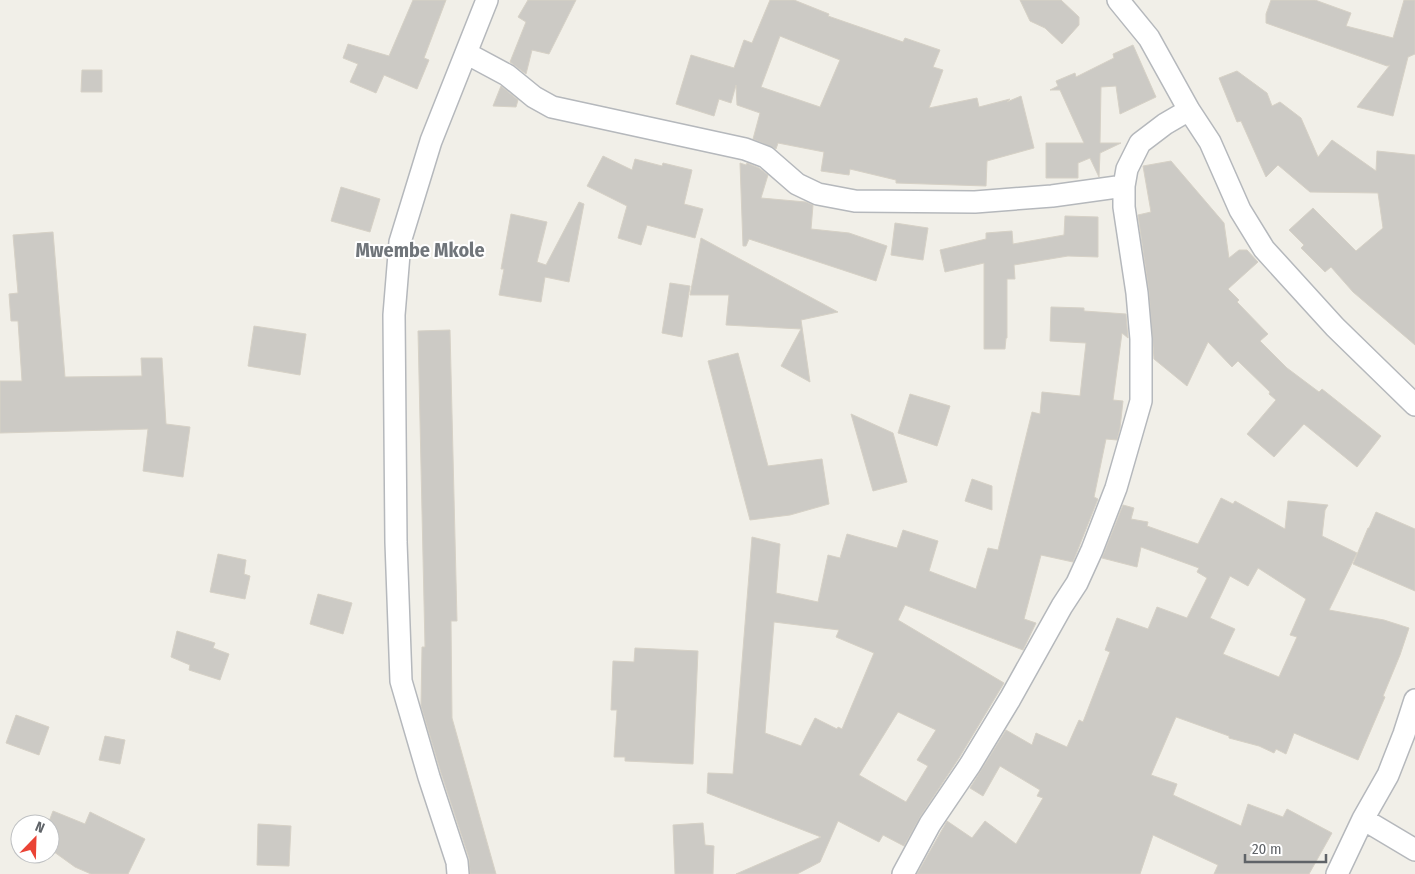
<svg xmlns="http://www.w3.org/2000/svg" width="1415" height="874" font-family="'Fira Sans Condensed',sans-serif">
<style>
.building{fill:#cccac5;stroke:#d6d1c6;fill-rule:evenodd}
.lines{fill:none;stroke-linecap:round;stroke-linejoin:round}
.minor-casing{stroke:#b5b8bc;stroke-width:24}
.minor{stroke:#fff;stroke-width:21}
.labels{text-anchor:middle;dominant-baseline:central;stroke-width:4;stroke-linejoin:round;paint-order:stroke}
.quarter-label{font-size:20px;font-weight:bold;fill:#70757a;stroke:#fff}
</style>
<rect width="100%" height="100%" fill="#f1efe8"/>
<!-- building -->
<path class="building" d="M413,0H446L424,58L429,60L417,89L384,75L376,93L350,82L358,64L343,58L348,44L389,56Z
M528,0H576L549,54L532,50L526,74L510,62L526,22L518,17Z
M770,0H794L829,14L828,16L903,42L905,38L940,50L933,67L943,70L929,108L977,98L979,107L1010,99L1007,102L1021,96L1034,148L987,161L986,186L896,183V180L850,169L849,175L821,171L824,152L778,143L776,149L753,139L760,113L737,105L736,85L731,103L719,99L714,116L676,104L691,55L734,68L744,40L752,43ZM780,36L840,60L820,107L761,87Z
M1020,0H1061L1079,17V25L1062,44L1045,28L1030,21Z
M1271,0H1315L1351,13L1346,26L1393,38L1404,0H1415V54L1408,57L1393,116L1357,107L1390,65L1387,66L1266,23V14Z
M1133,45L1156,97L1120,114L1116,86L1101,87L1100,143H1121L1100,153L1099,177L1090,158L1078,163V178H1046V143H1084L1060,90H1050L1058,86L1056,81L1075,73L1076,77L1114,58L1113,54Z
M82,70H102V92H81Z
M1237,71L1267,93L1272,106L1280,102L1301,118L1318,157L1332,140L1376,171L1377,151L1415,155V345L1353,292L1331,267L1325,272L1301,248L1304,245L1289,230L1313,208L1356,251L1383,228L1378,193L1310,192L1278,165L1266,177L1241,121L1237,122L1219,78Z
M501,86L518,100L516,107L493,106Z
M603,156L632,170L635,159L662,166L663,163L692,170L684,204L703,209L695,238L647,225L641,245L618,238L627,206L587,186Z
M1171,161L1224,223L1229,258L1239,250H1247L1258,262L1228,289L1239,300L1237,302L1268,334L1260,341L1287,368L1319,392L1322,389L1381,436L1357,467L1304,424L1274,457L1247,434L1276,400L1269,394L1270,392L1238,361L1232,367L1208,342L1187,386L1154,359L1149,292L1138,215L1151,212L1143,166Z
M740,163L746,165L747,163L759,168L768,175L761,198L806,202L813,205L811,229L849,233L887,246L876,281L749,239L746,246H743Z
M341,187L380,199L370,232L331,221Z
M579,202L584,204L569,282L545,277L541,302L499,295L504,269H501L511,214L547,222L537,262L546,265Z
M1065,216L1098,217V257L1068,256L1014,265L1015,279H1007V338H1006L1005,349H984V263L945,272L940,250L986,239V233L1012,231L1013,244L1064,235Z
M895,223L928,228L923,260L891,255Z
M53,232L65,377L142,376L141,358H162L166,424L190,427L183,477L143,471L148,429L0,433V381H22L18,321H11L9,294L18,293L13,235Z
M701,238L838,312L801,320L810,382L781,366L801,329L726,325L729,295H690Z
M670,283L690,286L682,337L662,333Z
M1051,307L1084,308V311L1126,314L1128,338L1122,333L1113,400L1123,401L1120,428L1117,440L1106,439L1094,497L1098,499L1073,562L1041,555L1024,619L1036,623L1023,650L905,605L898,620L1004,683L959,758L920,817L904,846L883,835L879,842L838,821L820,862L797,874H736L821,837L707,793L708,773L733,774L752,537L780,544L776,593L818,602L828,555L840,558L847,534L897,548L903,530L938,541L929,571L976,589L988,548L998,550L1032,412L1040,414L1042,392L1080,396L1086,343L1050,341ZM774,622L839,630L836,637L874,653L842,729L838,727L837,729L815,718L801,746L765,733ZM898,712L936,730L917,760L928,766L906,802L859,775Z
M254,326L306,334L300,375L248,366Z
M450,330L457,621H451L452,718L496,874H470L469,858L441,773L421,706L422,647H425L418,331Z
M738,353L768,466L822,459L829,504L790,515L750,520L708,361Z
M910,394L950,406L937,446L898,433Z
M851,414L893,433L907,482L873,491Z
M972,479L992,486V510L965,501Z
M1221,498L1233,504L1235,501L1285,529L1288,501L1328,505L1325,510L1322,536L1357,553L1329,610L1384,620L1409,628L1400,655L1383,696L1385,697L1358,760L1294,733L1286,754L1276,749L1274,753L1259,746L1229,738V736L1176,717L1151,775L1177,784L1173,795L1241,826L1248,804L1283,817L1287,809L1332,833L1309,874H1214L1218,865L1153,835L1140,874H917L947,821L972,838L985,821L1016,844L1043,798L1037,796L1040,790L1000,766L983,796L970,788L1006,730L1032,745L1036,733L1067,747L1079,720L1083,722L1110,652L1105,650L1117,618L1148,629L1157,607L1187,618L1207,578L1197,572L1199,568L1141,547L1137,567L1102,558L1123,505L1134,508L1131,519L1148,522L1147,526L1198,544ZM1258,568L1306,599L1290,635L1297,637L1279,677L1223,654L1235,629L1210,618L1230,576L1248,586Z
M1376,512L1415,529V591L1353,564L1368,528H1369Z
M218,554L246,560L244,574L250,576L245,599L210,592Z
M318,594L352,603L343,634L310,624Z
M177,631L215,643L213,648L229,654L220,680L189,670L190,665L171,657Z
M635,648L698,651L693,764L625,761V757H614L617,710H611L613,661L634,662Z
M16,715L49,727L39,755L6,743Z
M105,736L125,740L120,764L99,760Z
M53,811L85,824L90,812L145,839L128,874H91L75,867L50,849V824H48Z
M703,823L705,845L714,846L713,874H675L673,825Z
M258,824L291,826L289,866L257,865Z"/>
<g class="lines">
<defs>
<path id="minor" d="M1118,0L1149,38L1189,110L1210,142L1240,210L1264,249L1335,327L1415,405
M466,53L507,75L534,97L552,107L745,149L766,157L797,184L818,194L855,201L975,202L1052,196L1124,186
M1363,819L1415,850
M458,874L457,862L429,777L401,681L396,542L394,315L400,242L431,141L487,0
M903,874L930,824L970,765L1010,699L1062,606L1077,583L1092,550L1116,488L1141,401V339L1137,293L1124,207V186L1127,169L1140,143L1165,124L1189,110
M1337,874L1363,819L1388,775L1404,734L1415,700"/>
</defs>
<!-- minor casing -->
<use href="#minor" class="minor-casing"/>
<!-- minor -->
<use href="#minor" class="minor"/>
</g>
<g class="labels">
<!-- quarter labels -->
<g class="quarter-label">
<text x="420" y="250">Mwembe Mkole</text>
</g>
</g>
<!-- north arrow -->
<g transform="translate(35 839) rotate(23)"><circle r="24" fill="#ffffff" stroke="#bfc1c3"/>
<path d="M0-4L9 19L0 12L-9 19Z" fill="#ea4335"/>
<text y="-8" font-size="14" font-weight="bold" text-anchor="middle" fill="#5f6368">N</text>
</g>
<!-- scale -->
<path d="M1245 854v8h81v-8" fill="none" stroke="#5f6368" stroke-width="2.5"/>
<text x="1252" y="854" font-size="15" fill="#5f6368" stroke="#ffffff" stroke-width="4" paint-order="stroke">20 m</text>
</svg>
